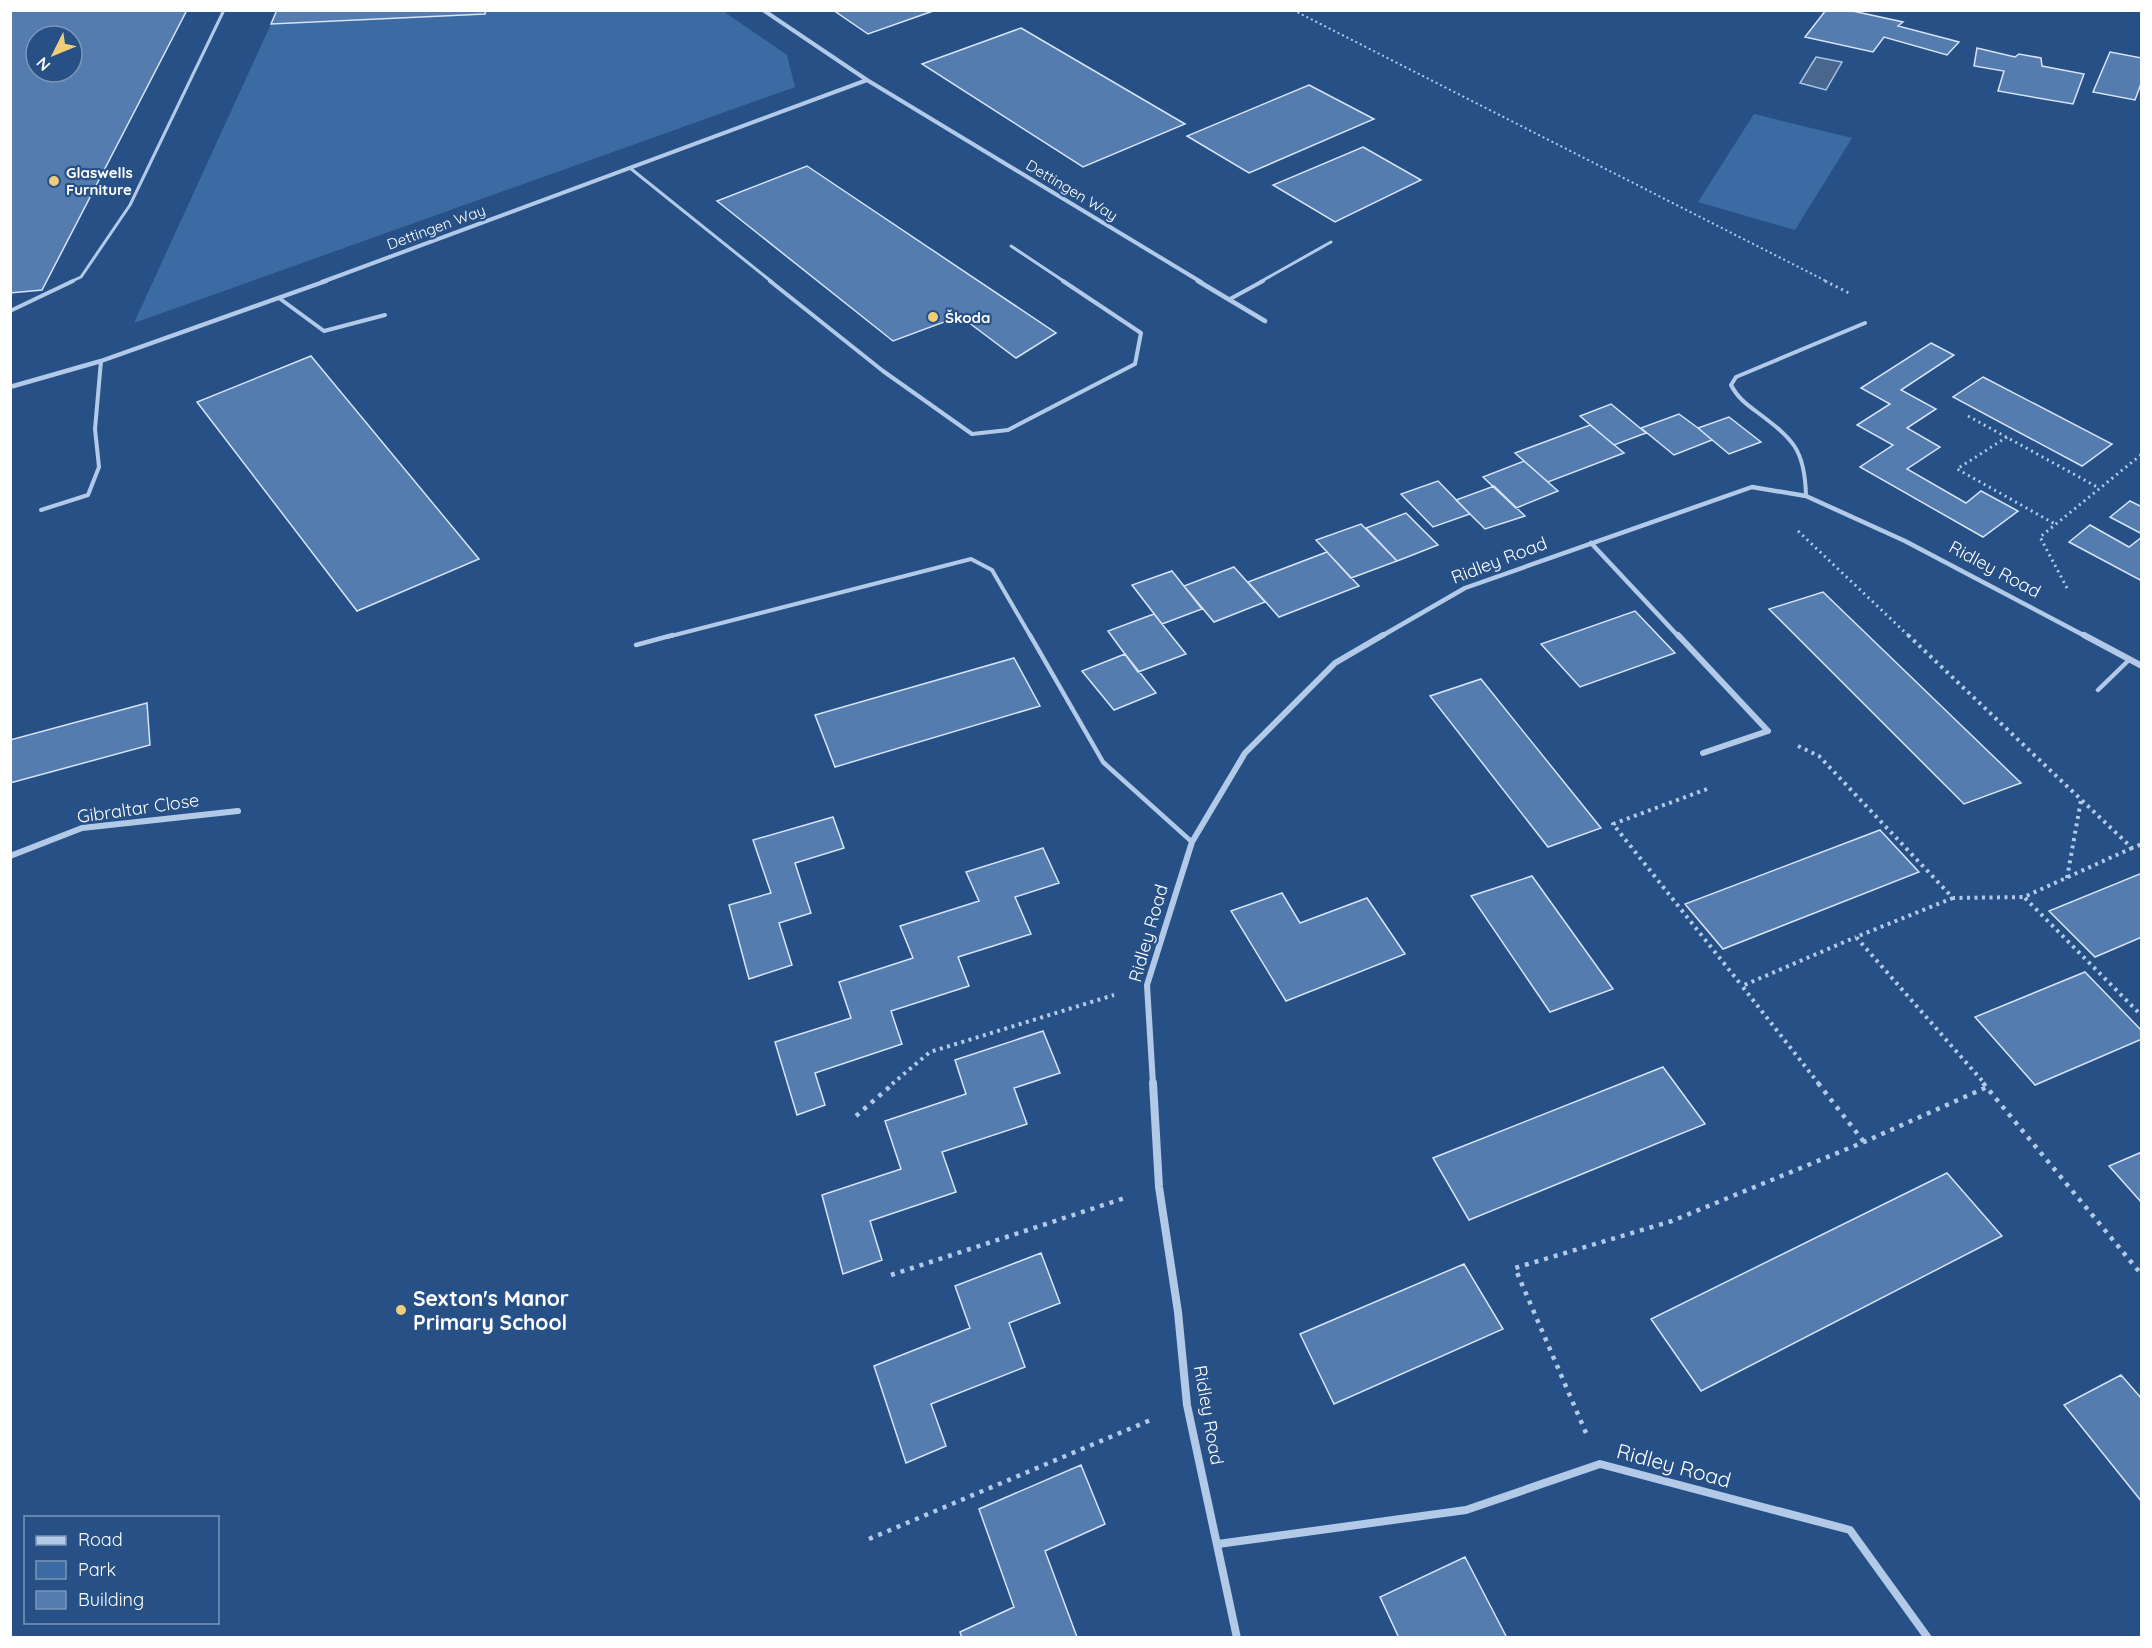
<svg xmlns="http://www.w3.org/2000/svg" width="2152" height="1648" font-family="Quicksand,sans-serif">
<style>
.green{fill:#3c6aa2}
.water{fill:#49678c;stroke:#a7c5e8;stroke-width:1.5}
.building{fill:#547caf;stroke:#d6e4f6;stroke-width:1.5;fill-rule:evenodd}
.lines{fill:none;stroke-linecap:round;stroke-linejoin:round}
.path-far3{stroke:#b2cae8;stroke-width:2;stroke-dasharray:2 3;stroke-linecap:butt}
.path-far2{stroke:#b2cae8;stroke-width:3;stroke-dasharray:2 4;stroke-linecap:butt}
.path-far1{stroke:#b2cae8;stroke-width:4;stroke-dasharray:3 4.5;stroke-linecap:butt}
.path{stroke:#b2cae8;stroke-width:4.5;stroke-dasharray:4 6;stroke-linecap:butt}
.lane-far2{stroke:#b2cae8;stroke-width:3}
.lane-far1{stroke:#b2cae8;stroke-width:4}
.lane{stroke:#b2cae8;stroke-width:4.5}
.street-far3{stroke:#b2cae8;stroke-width:4}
.street-far2{stroke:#b2cae8;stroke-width:4.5}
.street-far1{stroke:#b2cae8;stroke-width:6}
.street{stroke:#b2cae8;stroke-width:8}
.poi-dot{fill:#f0cd78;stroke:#275186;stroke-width:2}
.labels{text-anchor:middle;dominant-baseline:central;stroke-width:4.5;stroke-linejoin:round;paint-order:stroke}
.far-poi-label{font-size:15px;font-weight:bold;fill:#fff;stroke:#275186;text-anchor:start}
.far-street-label{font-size:15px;fill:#fff;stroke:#275186}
.street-label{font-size:18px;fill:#fff;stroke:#275186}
.near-poi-label{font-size:21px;font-weight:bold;fill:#fff;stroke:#275186;text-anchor:start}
.near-street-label{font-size:21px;fill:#fff;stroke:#275186}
</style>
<rect width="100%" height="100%" fill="#275186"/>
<!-- green -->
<path class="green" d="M521,10L723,11L787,55L795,87L134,323L271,24Z
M1754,114L1852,138L1795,230L1698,202Z"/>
<!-- water -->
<path class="water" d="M1816,57L1842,62L1826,90L1800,83Z"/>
<!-- building -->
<path class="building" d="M10,10H187L42,290L10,293ZM36,36H72V72H36Z
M277,10H486L485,14L271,24Z
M833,10H936L868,34Z
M1826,10H1848L1903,22L1898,26L1959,42L1947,55L1884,37L1873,52L1805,37Z
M1021,28L1185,124L1083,167L922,64Z
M1977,48L2015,57L2019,54L2041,58L2042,66L2084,74L2073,104L1998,91L2004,71L1974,66Z
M2110,52L2142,58V81L2135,100L2093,92Z
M1309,85L1374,119L1249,173L1187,136Z
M1363,147L1421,180L1335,222L1273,185Z
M807,166L1056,333L1016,358L960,316L893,341L717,201Z
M1931,343L1954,355L1901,390L1936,409L1907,428L1940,447L1907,469L1966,503L1981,491L2018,511L1983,537L1860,467L1893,445L1857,425L1890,404L1861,388Z
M311,356L479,559L357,611L197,402Z
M1983,377L2112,444L2082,466L1953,397Z
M1611,404L1646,433L1614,445L1580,416Z
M1679,414L1698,428L1712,440L1674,455L1641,428Z
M1729,417L1761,442L1729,454L1698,428Z
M1590,425L1624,453L1548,482L1515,453Z
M1524,461L1558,491L1516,508L1483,477Z
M1438,481L1470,514L1433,527L1401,494Z
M1494,486L1525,516L1485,529L1456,500Z
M2130,501L2142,507V534L2110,517Z
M1406,513L1438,545L1397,561L1366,528Z
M1361,524L1397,561L1351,578L1316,540Z
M2090,525L2129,547L2142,537V581L2069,542Z
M1327,552L1359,586L1279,617L1248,582Z
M1234,567L1265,602L1214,622L1184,586Z
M1172,571L1202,609L1162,624L1132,585Z
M1823,592L2021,783L1964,804L1769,609Z
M1635,611L1675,653L1580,687L1541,644Z
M1154,614L1186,654L1138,672L1108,631Z
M1125,654L1156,693L1114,710L1082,671Z
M1014,658L1040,706L835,767L815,715Z
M1481,679L1601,828L1548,847L1430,696Z
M147,703L150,745L10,783V740Z
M833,817L844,848L795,863L811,913L779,923L792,965L749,979L729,905L771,893L753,840Z
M1880,830L1919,872L1723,949L1685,904Z
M1043,848L1059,883L1015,897L1031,934L958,957L969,986L891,1011L902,1044L815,1073L825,1105L797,1115L775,1042L851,1018L839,982L913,958L900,926L979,901L966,872Z
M2142,873V937L2095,957L2049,911Z
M1532,876L1613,989L1550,1012L1471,896Z
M1282,893L1300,923L1367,898L1405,954L1286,1001L1231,911Z
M2085,972L2142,1031V1039L2035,1085L1975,1017Z
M1043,1031L1060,1073L1014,1088L1027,1124L942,1152L956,1192L870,1221L882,1260L843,1274L822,1195L901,1169L885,1121L966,1094L955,1060Z
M1663,1067L1705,1124L1469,1220L1433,1158Z
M2142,1152V1203L2109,1166Z
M1947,1173L2002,1236L1701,1391L1651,1319Z
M1041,1253L1060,1303L1009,1323L1025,1367L931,1404L946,1446L906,1463L874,1366L970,1328L955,1286Z
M1464,1264L1503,1329L1334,1404L1300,1334Z
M2121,1375L2142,1399V1502L2064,1405Z
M1081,1465L1105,1524L1045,1551L1077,1637L962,1638L960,1632L1014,1607L979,1509Z
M1465,1557L1507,1638H1399L1380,1597Z"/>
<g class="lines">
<!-- path-far3 -->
<path class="path-far3" d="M1293,10L1828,282"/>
<!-- path-far2 -->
<path class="path-far2" d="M1825,281L1851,294
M1968,416L2099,488
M2007,437L1957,469L2055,524
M1798,531L1910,637
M2067,588L2040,537L2142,454"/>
<!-- path-far1 -->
<path class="path-far1" d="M1908,635L2132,848L2142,844
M1798,746L1819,756L1953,898L2024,897
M1707,789L1613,824L1742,986
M2132,848L2024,897L2142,1016
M2067,878L2081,800
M1953,898L1856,937L1985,1084
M892,1084L930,1052L1114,995
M1819,1084L1742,986L1856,937"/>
<!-- path -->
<path class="path" d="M1818,1083L1864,1142
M1983,1083L2142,1275
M856,1116L894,1083
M891,1275L1125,1198
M1586,1433L1515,1268L1672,1221L1864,1142L1987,1087
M869,1539L1153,1419"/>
<!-- lane-far2 -->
<path class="lane-far2" d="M630,168L772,282
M1011,246L1065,282
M70,282L81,277L130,205L224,10
M1260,282L1331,242"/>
<!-- lane-far1 -->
<path class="lane-far1" d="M770,281L883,371L972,434L1008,430L1135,364L1141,333L1063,281
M279,298L324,331L385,315
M1230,299L1263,281
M10,311L73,281
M1806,496C1805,449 1793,439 1757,412C1746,404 1737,397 1731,385L1736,377L1865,323
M41,510L88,495L99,467L95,429L101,361
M667,637L971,559L992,570L1031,637"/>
<!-- lane -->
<path class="lane" d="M1030,635L1103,762L1192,842
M636,645L673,635
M2098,690L2130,659"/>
<!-- street-far3 -->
<path class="street-far3" d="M763,10L867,80L1201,282
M322,282L867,80"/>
<!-- street-far2 -->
<path class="street-far2" d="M1198,281L1265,321
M10,387L101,361L326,281
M1591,543L1679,637
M1380,637L1465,588L1752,487L1806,496L1905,541L2087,637"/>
<!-- street-far1 -->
<path class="street-far1" d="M1678,635L1768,731L1703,753
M2084,635L2142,666
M10,856L82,828L238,811
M1153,1084L1147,985L1192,842L1245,753L1335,663L1383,635"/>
<!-- street -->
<path class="street" d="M1153,1083L1159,1187L1178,1312L1187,1405L1237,1638
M1218,1544L1466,1510L1600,1464L1850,1530L1928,1638"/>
</g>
<!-- markers -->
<g class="poi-dot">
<circle cx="54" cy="181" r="6"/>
<circle cx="933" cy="317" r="6"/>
<circle cx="401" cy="1310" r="6"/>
</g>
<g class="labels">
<!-- far-poi labels -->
<g class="far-poi-label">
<text x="66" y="172">Glaswells<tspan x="66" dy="17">Furniture</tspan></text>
<text x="945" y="317">Škoda</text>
</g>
<!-- far-street labels -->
<g class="far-street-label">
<text transform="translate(1072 190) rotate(31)">Dettingen Way</text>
<text transform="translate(436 227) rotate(-20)">Dettingen Way</text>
</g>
<!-- street labels -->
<g class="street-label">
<text transform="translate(1499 560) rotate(-21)">Ridley Road</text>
<text transform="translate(1995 569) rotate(28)">Ridley Road</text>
<text transform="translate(138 808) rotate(-8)">Gibraltar Close</text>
<text transform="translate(1148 933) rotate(-74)">Ridley Road</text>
<text transform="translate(1209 1415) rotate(80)">Ridley Road</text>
</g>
<!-- near-poi labels -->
<g class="near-poi-label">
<text x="413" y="1298">Sexton's Manor<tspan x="413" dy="24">Primary School</tspan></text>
</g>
<!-- near-street labels -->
<g class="near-street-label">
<text transform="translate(1674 1465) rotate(15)">Ridley Road</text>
</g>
</g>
<!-- border -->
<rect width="2152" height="1648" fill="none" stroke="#ffffff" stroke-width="24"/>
<!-- legend -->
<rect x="24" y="1516" width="195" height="108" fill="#275186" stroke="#7d97b6" stroke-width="1.5"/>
<rect x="36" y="1536" width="30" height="9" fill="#b2cae8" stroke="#7d97b6" stroke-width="1.5"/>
<text x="78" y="1546" font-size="18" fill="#ffffff">Road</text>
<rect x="36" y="1561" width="30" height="18" fill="#3c6aa2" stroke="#7d97b6" stroke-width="1.5"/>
<text x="78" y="1576" font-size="18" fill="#ffffff">Park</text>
<rect x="36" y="1591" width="30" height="18" fill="#547caf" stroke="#7d97b6" stroke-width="1.5"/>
<text x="78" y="1606" font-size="18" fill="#ffffff">Building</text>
<!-- north arrow -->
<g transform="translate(54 54) rotate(227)"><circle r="28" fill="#275186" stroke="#7d97b6" stroke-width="1.5"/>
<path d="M0-4.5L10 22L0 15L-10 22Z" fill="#f0cd78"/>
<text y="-9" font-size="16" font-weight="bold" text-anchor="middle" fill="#ffffff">N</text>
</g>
</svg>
